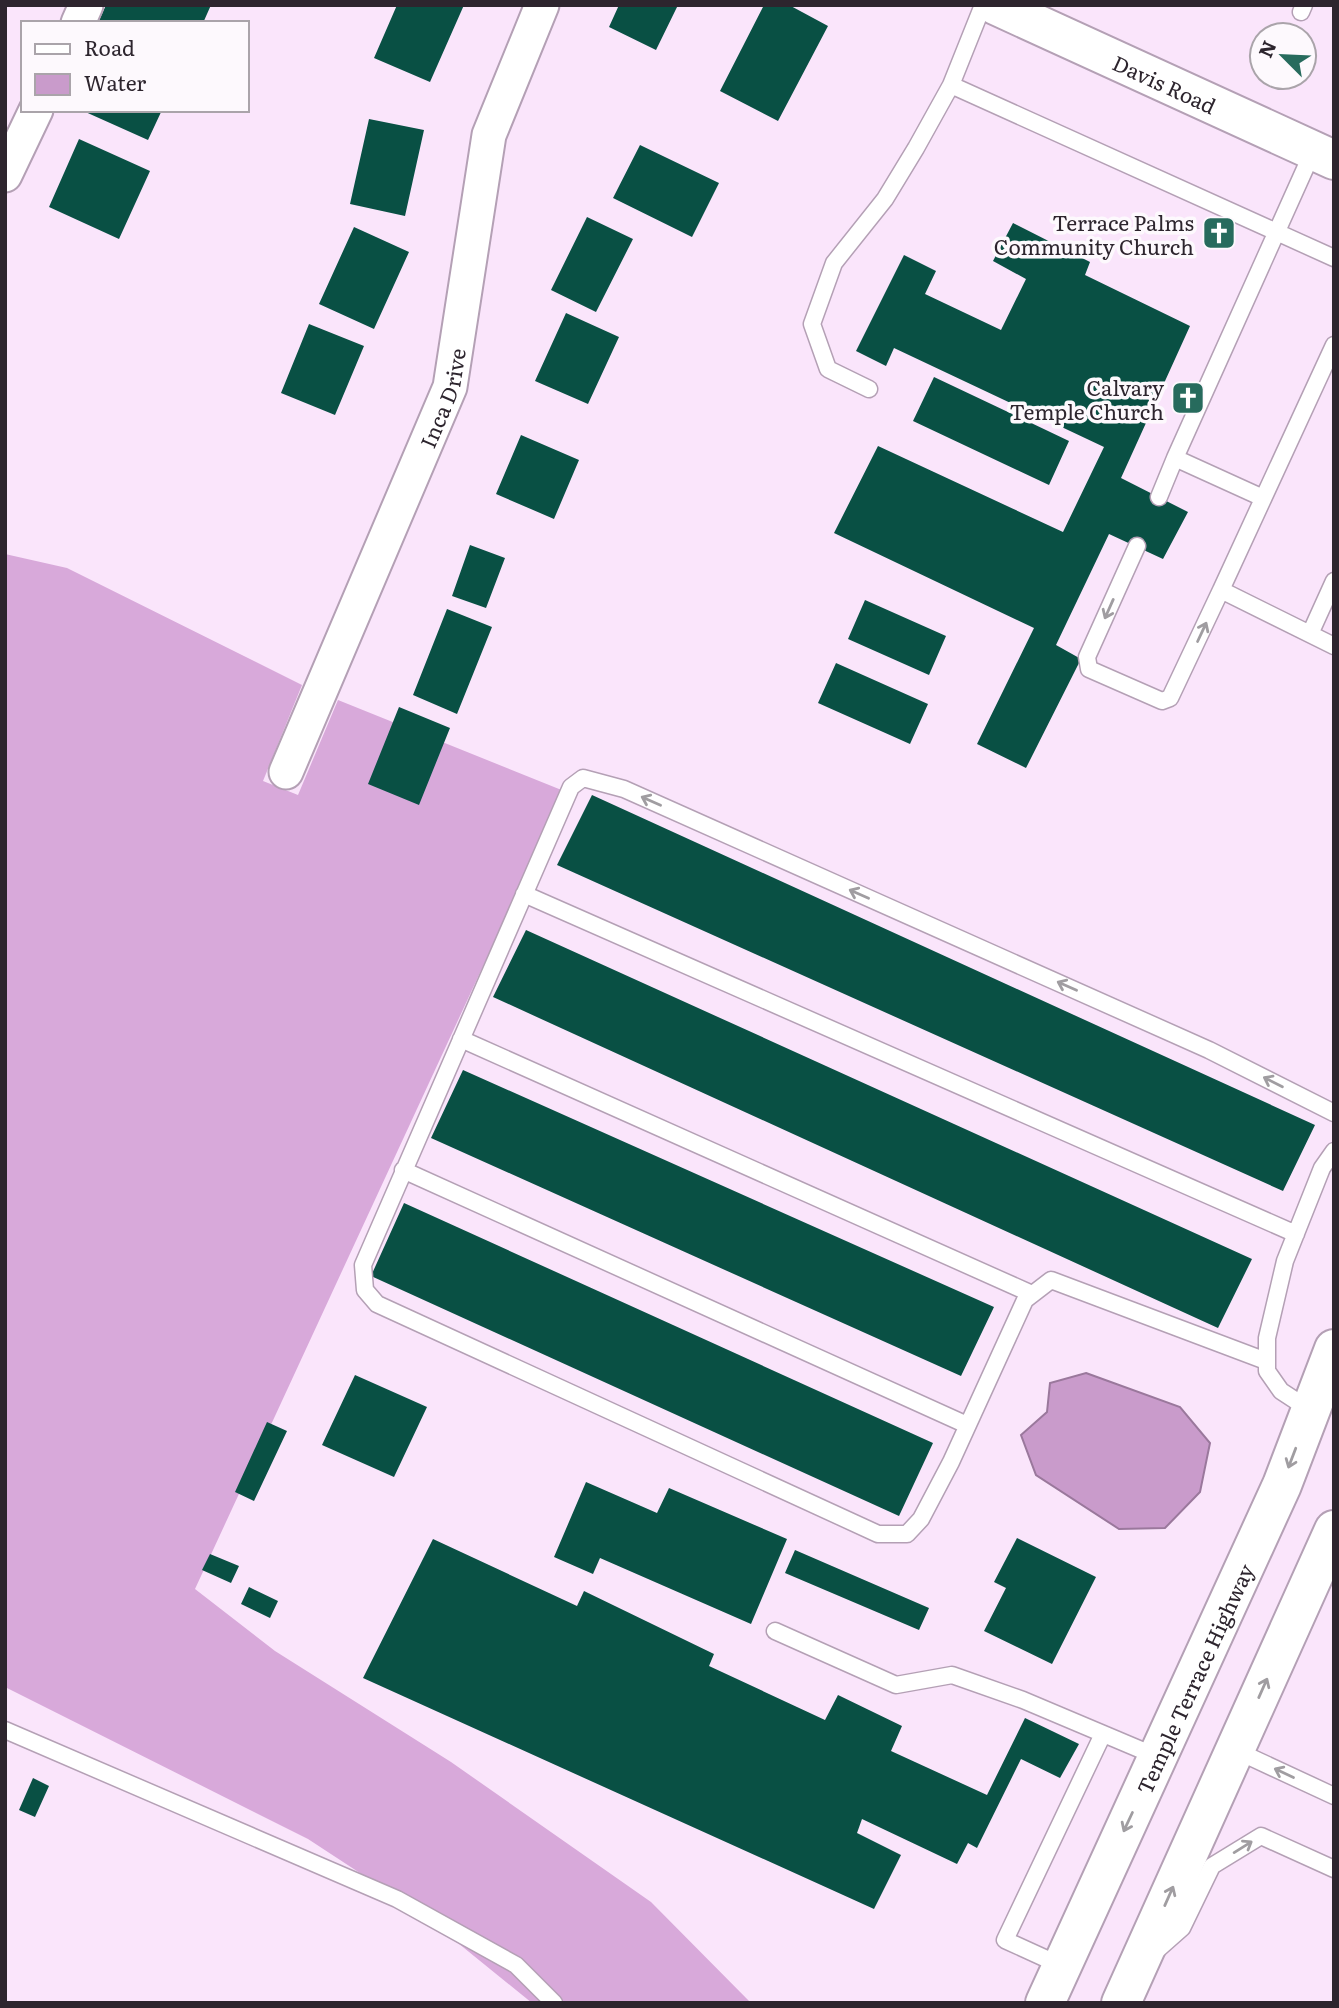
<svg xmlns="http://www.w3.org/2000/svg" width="1339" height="2008" font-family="Literata,serif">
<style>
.forest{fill:#d8a9da}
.water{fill:#c99bcb;stroke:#9a789c;stroke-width:2}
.building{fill:#095044}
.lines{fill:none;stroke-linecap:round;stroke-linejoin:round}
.lane-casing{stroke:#b4a0b5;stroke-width:19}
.street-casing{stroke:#b4a0b5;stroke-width:37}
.secondary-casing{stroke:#b4a0b5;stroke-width:42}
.primary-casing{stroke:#b4a0b5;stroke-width:42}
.lane{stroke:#fff;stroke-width:16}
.street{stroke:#fff;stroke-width:33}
.secondary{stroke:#fff;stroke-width:38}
.primary{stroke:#fff;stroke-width:38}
.oneway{stroke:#a09da1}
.labels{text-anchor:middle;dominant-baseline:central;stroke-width:7;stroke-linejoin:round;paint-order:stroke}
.street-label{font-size:21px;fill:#2d252e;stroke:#fdf9fd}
.poi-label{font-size:21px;fill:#2d252e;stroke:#fdf9fd;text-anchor:end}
</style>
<rect width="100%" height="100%" fill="#fae5fb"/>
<!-- forest -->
<path class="forest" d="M5,554L67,568L302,685L263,781L298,795L338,700L564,791L195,1589L275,1651L451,1762L651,1902L751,2003H532L421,1913L308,1839L5,1687Z"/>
<!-- water -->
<path class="water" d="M1086,1373L1180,1407L1210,1443L1200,1492L1165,1528L1119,1529L1036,1475L1021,1435L1047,1412L1050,1383Z"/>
<!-- building -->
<path class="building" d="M106,5H211L203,23H98Z
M397,5H464L430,82L374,58Z
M619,5H678L656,50L609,27Z
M764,5H789L828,26L778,121L720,91Z
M81,110H162L148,140Z
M369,119L424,130L405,216L350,204Z
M79,139L150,171L119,239L49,207Z
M640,145L719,183L692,237L613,198Z
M587,217L633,239L596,312L551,290Z
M1013,223L1090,262L1085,275L1190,326L1121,478L1188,512L1163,559L1109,534L1056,645L1081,659L1026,768L977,744L1034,628L834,533L878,446L1063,532L1104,447L894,348L886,366L856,351L904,255L936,271L925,294L1001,330L1026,279L993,261Z
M354,227L409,252L374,329L319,304Z
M566,313L619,337L588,404L535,381Z
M309,324L364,346L335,415L281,393Z
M934,377L1069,441L1049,485L913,421Z
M521,435L579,460L554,519L496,494Z
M470,545L505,558L486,608L452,596Z
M865,600L946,636L929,675L848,639Z
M447,609L492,627L457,714L413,695Z
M836,663L928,704L910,744L818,703Z
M399,707L450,728L419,805L368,784Z
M592,795L1315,1125L1283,1191L557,865Z
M526,930L1252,1259L1218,1328L493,997Z
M463,1070L994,1307L961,1376L431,1138Z
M404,1203L933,1443L899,1516L371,1276Z
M355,1375L427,1407L394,1477L322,1445Z
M267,1422L287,1431L254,1501L235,1492Z
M586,1482L657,1513L669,1488L787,1539L751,1624L600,1558L593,1574L554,1557Z
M1017,1538L1096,1577L1052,1664L984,1631L1006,1588L994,1582Z
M433,1539L577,1606L584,1591L714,1654L709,1666L825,1720L838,1695L902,1726L891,1751L987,1795L1025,1718L1079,1744L1060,1778L1021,1759L977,1848L968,1843L957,1864L862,1819L857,1833L901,1855L874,1909L363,1678Z
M795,1550L929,1608L919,1630L785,1573Z
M210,1554L239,1566L231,1583L202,1570Z
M249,1587L278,1601L270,1618L241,1604Z
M33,1778L49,1786L35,1817L19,1810Z"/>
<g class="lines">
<defs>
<path id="lane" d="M983,5L951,85L1334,258
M1301,12L1304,5
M1334,345L1221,590L1334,646
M869,389L828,369L812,324L834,263L885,199L916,148L951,85
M1159,497L1175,458
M1263,498L1175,458L1313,151
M1137,546L1087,657L1089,669L1162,701L1170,698L1221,590
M1310,634L1334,581
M524,894L1296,1234
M461,1039L1032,1294
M403,1170L967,1425
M1266,1361L1051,1280L1025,1300L951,1462L921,1519L907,1534H878L377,1304L365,1290L363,1265L571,787L583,778L624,789L1209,1050L1334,1113
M1310,1410L1281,1391L1267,1371V1338L1285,1261L1322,1168L1334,1151
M775,1631L896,1685L952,1675L1023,1700L1158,1757
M5,1730L397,1899L516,1965L554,2003
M1235,1750L1334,1796
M1156,1951L1182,1928L1212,1866L1261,1836L1334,1869
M1062,1966L1005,1940L1103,1734"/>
<g id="street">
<path d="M78,23L86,5"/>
<path d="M5,175L36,110"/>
<path id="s1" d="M286,772L450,387L489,135L542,5"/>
</g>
<g id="secondary">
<path id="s2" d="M995,5L1334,160"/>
</g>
<g id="primary">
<path id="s3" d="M1045,2003L1282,1485L1334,1349"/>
<path d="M1121,2003L1334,1530"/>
</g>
</defs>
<!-- lane casing -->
<use href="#lane" class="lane-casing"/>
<!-- street casing -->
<use href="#street" class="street-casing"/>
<!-- secondary casing -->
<use href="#secondary" class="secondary-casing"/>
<!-- primary casing -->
<use href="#primary" class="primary-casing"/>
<!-- lane -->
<use href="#lane" class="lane"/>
<!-- street -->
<use href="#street" class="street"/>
<!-- secondary -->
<use href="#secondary" class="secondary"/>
<!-- primary -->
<use href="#primary" class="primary"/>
</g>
<!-- one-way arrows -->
<defs><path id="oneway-shaft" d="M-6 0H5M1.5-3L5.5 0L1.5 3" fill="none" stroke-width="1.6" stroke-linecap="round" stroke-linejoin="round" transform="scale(1.75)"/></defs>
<g class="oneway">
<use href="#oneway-shaft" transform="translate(1109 609) rotate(114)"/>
<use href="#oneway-shaft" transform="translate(1202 632) rotate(-65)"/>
<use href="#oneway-shaft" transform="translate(651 801) rotate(-156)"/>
<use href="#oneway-shaft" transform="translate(859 894) rotate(-156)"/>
<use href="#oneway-shaft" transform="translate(1067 986) rotate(-156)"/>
<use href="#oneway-shaft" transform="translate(1273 1082) rotate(-153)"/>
<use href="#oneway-shaft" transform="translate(1292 1458) rotate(111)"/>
<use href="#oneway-shaft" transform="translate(1263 1688) rotate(-66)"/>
<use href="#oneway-shaft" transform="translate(1284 1773) rotate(-155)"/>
<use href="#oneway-shaft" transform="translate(1128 1822) rotate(115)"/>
<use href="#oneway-shaft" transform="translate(1243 1847) rotate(-32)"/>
<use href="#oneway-shaft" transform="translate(1169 1896) rotate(-66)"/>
</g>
<!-- icons -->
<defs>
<symbol id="church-square" viewBox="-11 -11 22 22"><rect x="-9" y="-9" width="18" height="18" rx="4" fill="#276b5d" stroke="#fdf9fd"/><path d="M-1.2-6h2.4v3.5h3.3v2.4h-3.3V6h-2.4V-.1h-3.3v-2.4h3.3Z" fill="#fff"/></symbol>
</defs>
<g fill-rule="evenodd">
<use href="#church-square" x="1200" y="214" width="38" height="38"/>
<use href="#church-square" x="1169" y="379" width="38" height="38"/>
</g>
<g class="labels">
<!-- street labels -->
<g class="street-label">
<text stroke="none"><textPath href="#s2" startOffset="187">Davis Road</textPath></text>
<text stroke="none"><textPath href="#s1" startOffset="406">Inca Drive</textPath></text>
<text stroke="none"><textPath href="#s3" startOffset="357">Temple Terrace Highway</textPath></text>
</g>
<!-- poi labels -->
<g class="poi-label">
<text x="1194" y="221">Terrace Palms<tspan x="1194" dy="24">Community Church</tspan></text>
<text x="1164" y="386">Calvary<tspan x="1164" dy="24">Temple Church</tspan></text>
</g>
</g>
<!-- border -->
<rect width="1339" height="2008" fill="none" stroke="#2d252e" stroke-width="14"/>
<!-- legend -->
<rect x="21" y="21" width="228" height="91" fill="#fdf9fd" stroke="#aaa4aa" stroke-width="2"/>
<rect x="35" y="44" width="35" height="10" fill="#ffffff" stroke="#aaa4aa" stroke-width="2"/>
<text x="84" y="56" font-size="21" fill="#2d252e">Road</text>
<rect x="35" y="74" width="35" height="21" fill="#c99bcb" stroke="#aaa4aa" stroke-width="2"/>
<text x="84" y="91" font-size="21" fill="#2d252e">Water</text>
<!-- north arrow -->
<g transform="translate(1283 56) rotate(294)"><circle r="33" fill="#fdf9fd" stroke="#aaa4aa" stroke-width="2"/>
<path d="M0-5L12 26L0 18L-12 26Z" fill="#276b5d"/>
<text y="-10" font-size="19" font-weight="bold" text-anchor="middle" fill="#2d252e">N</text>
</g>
</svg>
